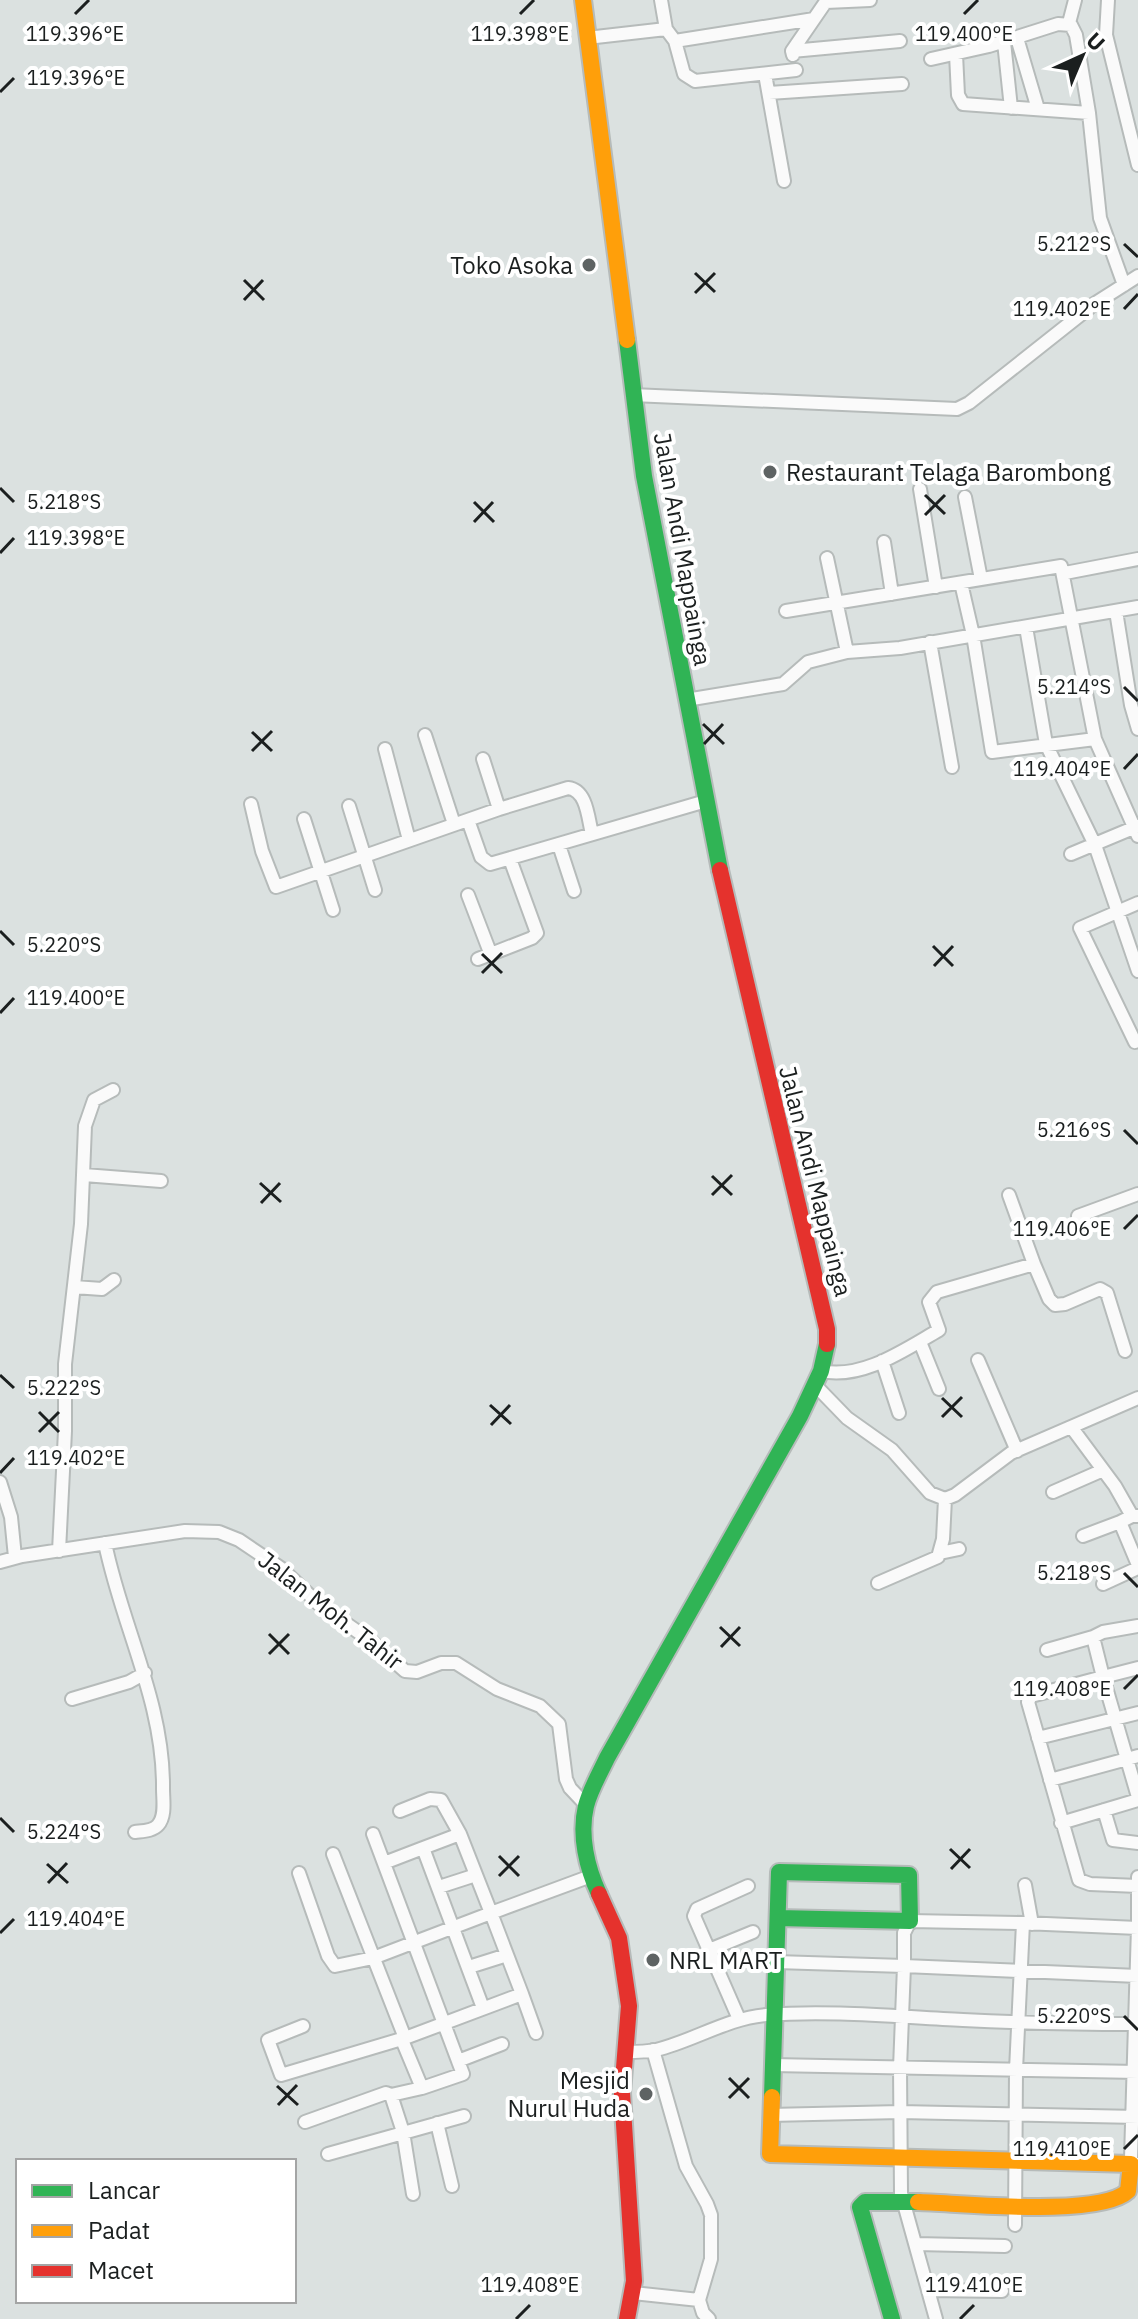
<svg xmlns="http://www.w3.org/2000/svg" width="1138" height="2319" font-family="'IBM Plex Sans',sans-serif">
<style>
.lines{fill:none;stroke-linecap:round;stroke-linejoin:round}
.street-casing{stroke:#b6bbba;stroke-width:16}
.fast-casing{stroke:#b6bbba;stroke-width:20}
.slow-casing{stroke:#b6bbba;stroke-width:20}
.jam-casing{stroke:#b6bbba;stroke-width:20}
.street{stroke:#fafafa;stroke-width:12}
.fast{stroke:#30b455;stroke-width:16}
.slow{stroke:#ff9f0a;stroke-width:16}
.jam{stroke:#e5322d;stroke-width:16}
.ticks{fill:none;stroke:#1b1f1f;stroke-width:3}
.poi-dot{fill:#5e6363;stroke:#fff;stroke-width:3}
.labels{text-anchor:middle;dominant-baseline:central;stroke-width:8;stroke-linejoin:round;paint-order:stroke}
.poi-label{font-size:24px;fill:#1b1f1f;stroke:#fff;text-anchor:end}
.street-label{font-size:24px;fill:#1b1f1f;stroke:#fff}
.ticks-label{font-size:20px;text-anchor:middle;fill:#1b1f1f;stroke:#fff;stroke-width:8;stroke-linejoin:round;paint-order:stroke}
</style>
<rect width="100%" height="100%" fill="#dbe1e0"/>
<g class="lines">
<defs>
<path id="street" d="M1108,0L1106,35L1138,165
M826,2L870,0
M1069,23L1075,0
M666,29L675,41L814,19
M587,38L666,29L661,0
M1017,38L1038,109
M675,41L684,74L695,81L796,70
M1004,42L1011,108
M792,51L900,41
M956,54L958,95L963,104L1089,113
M793,55L792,51L827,0
M931,59L989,46L1058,24L1071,25L1076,35L1089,113L1100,218L1124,285
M765,74L784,181
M769,93L902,84
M632,395L957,409L969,403L1094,304L1138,276
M920,489L936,587
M965,497L981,579
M884,542L892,594
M827,558L847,652
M1065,573L1138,559
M961,583L973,635L992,752L1095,739L1138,836
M786,611L1061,566L1095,739
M1116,611L1131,705L1138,729
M1026,627L1046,744L1095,845L1138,971
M930,642L952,767
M686,700L783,684L808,662L847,652L900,648L1138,607
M425,735L454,824
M385,749L409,840
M483,759L499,809
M251,804L262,851L276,887L499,809L568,788C587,790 588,818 592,834
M349,806L375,890
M304,819L333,910
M468,820L481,857L490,864L706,801
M559,845L574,891
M1071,854L1138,826
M468,895L491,955
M1138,903L1080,928L1135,1042L1138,1041
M478,959L532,938L537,933L510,859
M84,1175L161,1181
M1009,1195L1034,1264
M1078,1216L1138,1194
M74,1287L102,1289L114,1280
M920,1342L939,1389
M978,1360L1017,1451
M882,1361L899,1413
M821,1371C862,1380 904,1350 939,1330L929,1302L937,1292L1034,1264L1049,1299L1055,1305L1065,1304L1100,1289L1107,1293L1125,1351
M815,1385L847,1418L892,1450L930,1493L945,1499L955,1495L1011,1453L1138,1398
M1072,1428L1115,1486L1132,1516H1138
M0,1482L11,1517L15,1557
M1053,1492L1101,1471
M1132,1516L1120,1522L1138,1565
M1083,1536L1120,1522
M105,1543C122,1627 164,1702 163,1789C163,1800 166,1816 158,1825C153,1831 142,1831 135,1832
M59,1551L65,1431V1364L81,1224L85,1126L94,1100L113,1090
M940,1553L959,1549
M0,1562L22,1556L185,1531L219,1532L239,1540L282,1569L321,1606L371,1641L405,1671L417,1672L441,1663H456L497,1689L540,1706L559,1724L566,1779L570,1788L586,1805
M878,1583L938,1557L943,1539L945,1499
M1103,1584L1138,1568
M1138,1626L1103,1632L1093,1637L1103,1677L1031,1696L1028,1702L1079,1880L1090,1884L1138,1886
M1047,1650L1093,1637
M1138,1668L1103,1677L1138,1797
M72,1699L129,1682L145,1673
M1038,1738L1138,1713
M1050,1780L1138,1756
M1104,1810L1113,1840L1138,1843
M1061,1823L1138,1800
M373,1834L458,2061L502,2044
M460,1834L423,1848L483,2008
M333,1854L405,2038L522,1994L491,1913L591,1876
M384,1863L423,1848
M299,1873L328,1956L335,1966L373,1958L491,1913L460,1834L441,1800L430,1799L400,1811
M1138,1877V1928
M1025,1885L1032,1924
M439,1887L476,1875
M709,1950L753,1932
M776,1962L904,1966V1933L910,1921L1023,1923
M469,1967L507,1955
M522,1994L536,2033
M739,2019L694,1916L697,1909L748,1886
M1138,2024H1135L1131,2158V2164H1138
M303,2026L268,2040L281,2075L405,2038
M402,2040L422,2088L463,2074L458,2061
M625,2052C635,2052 646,2052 656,2050C693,2041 728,2018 766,2015C831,2010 898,2017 963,2020C1020,2023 1077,2024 1135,2024L1138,1928L1023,1923L1016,2070L1015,2225
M772,2065L1138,2072
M391,2095L403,2132L413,2194
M770,2115L900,2112L1138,2117
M305,2122L386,2093L391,2095L422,2088
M437,2123L452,2186
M328,2154L464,2116
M916,2244L1005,2246
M928,2290L1002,2291
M633,2293L699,2300L711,2259V2215L707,2204L686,2166L653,2050
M699,2300L703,2313L709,2319
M936,2319L901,2193L900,2068L904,1966L1138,1976"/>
<path id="fast" d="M627,340L644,476L720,870
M599,1894C587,1868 579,1835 586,1806C590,1790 600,1773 607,1758L800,1416L821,1371L827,1344
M772,2097L779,1872L909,1875L910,1921L778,1918
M892,2319L860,2207L865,2202H918"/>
<path id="slow" d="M583,0L627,340
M772,2097L770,2154L1131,2164L1128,2191C1099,2218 961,2203 918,2202"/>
<path id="jam" d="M720,870L827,1329V1344
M599,1894L619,1938L629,2006L622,2093L634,2281L627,2319"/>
</defs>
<!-- street casing -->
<use href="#street" class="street-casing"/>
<!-- fast casing -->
<use href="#fast" class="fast-casing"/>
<!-- slow casing -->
<use href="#slow" class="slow-casing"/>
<!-- jam casing -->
<use href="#jam" class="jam-casing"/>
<!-- street -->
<use href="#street" class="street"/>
<!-- fast -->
<use href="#fast" class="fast"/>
<!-- slow -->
<use href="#slow" class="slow"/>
<!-- jam -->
<use href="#jam" class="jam"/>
</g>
<!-- ticks -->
<path class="ticks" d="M75,14L89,0M520,14L534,0M964,14L978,0M0,92L14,78M1124,244L1138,257M695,273L715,292M244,280L264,300M695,293L715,273M244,300L263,280M1124,309L1138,294M0,488L14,502M925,495L945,514M474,502L494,522M925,515L945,495M474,522L493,502M0,553L14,538M1124,687L1138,701M703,724L724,744M252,732L272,751M704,744L723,724M252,751L272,731M1124,769L1138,754M0,931L14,945M933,946L953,966M482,954L502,973M934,966L953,946M482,973L502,953M0,1013L14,998M1124,1130L1138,1144M712,1176L732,1195M260,1183L281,1202M712,1195L732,1175M261,1203L280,1183M1124,1229L1138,1215M0,1375L14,1388M942,1398L962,1417M490,1405L511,1424M39,1412L59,1432M942,1417L962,1397M491,1425L510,1405M39,1432L59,1412M0,1473L14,1458M1124,1573L1138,1587M720,1627L740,1646M269,1634L289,1654M721,1647L740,1627M269,1654L289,1634M1124,1689L1138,1675M0,1818L14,1832M950,1849L970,1868M499,1856L519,1876M47,1864L68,1883M951,1869L970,1849M499,1876L519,1856M48,1883L67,1863M0,1933L14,1919M1124,2016L1138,2030M729,2078L749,2098M277,2086L298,2105M729,2098L749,2078M278,2105L297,2085M1124,2149L1138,2135M516,2319L530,2305M960,2319L974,2305"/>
<!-- markers -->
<g class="poi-dot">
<circle cx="589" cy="265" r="8"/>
<circle cx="770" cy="472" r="8"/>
<circle cx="653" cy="1960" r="8"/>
<circle cx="646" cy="2094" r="8"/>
</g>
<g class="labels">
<!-- poi labels -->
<g class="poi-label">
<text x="573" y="265">Toko Asoka</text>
<text x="786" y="472" text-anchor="start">Restaurant Telaga Barombong</text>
<text x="669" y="1960" text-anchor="start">NRL MART</text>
<text x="630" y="2080">Mesjid<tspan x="630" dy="28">Nurul Huda</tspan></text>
</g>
<!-- street labels -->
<g class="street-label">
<text transform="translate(683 549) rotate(80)">Jalan Andi Mappainga</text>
<text transform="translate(816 1181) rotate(76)">Jalan Andi Mappainga</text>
<text transform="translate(331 1610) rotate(38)">Jalan Moh. Tahir</text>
</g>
</g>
<g class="ticks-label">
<text x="75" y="41">119.396°E</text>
<text x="520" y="41">119.398°E</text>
<text x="964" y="41">119.400°E</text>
<text x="76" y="85">119.396°E</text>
<text x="1074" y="251">5.212°S</text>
<text x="1062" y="316">119.402°E</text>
<text x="64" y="509">5.218°S</text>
<text x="76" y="545">119.398°E</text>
<text x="1074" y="694">5.214°S</text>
<text x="1062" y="776">119.404°E</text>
<text x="64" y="952">5.220°S</text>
<text x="76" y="1005">119.400°E</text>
<text x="1074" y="1137">5.216°S</text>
<text x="1062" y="1236">119.406°E</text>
<text x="64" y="1395">5.222°S</text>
<text x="76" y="1465">119.402°E</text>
<text x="1074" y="1580">5.218°S</text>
<text x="1062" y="1696">119.408°E</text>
<text x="64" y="1839">5.224°S</text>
<text x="76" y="1926">119.404°E</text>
<text x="1074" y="2023">5.220°S</text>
<text x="1062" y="2156">119.410°E</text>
<text x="530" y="2292">119.408°E</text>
<text x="974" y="2292">119.410°E</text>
</g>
<!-- legend -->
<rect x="16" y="2159" width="280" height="144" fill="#ffffff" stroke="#a4a5a5" stroke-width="2"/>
<rect x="32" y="2185" width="40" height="12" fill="#30b455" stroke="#a4a5a5" stroke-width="2"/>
<text x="88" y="2199" font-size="24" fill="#1b1f1f">Lancar</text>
<rect x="32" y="2225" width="40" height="12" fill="#ff9f0a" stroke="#a4a5a5" stroke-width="2"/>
<text x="88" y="2239" font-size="24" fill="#1b1f1f">Padat</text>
<rect x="32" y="2265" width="40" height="12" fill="#e5322d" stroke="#a4a5a5" stroke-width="2"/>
<text x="88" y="2279" font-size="24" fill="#1b1f1f">Macet</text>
<!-- north arrow -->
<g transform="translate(1082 56) rotate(44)" stroke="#ffffff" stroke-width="6" paint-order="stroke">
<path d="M0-6L14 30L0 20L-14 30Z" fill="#1b1f1f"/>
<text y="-12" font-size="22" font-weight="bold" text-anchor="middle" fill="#1b1f1f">U</text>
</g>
</svg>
